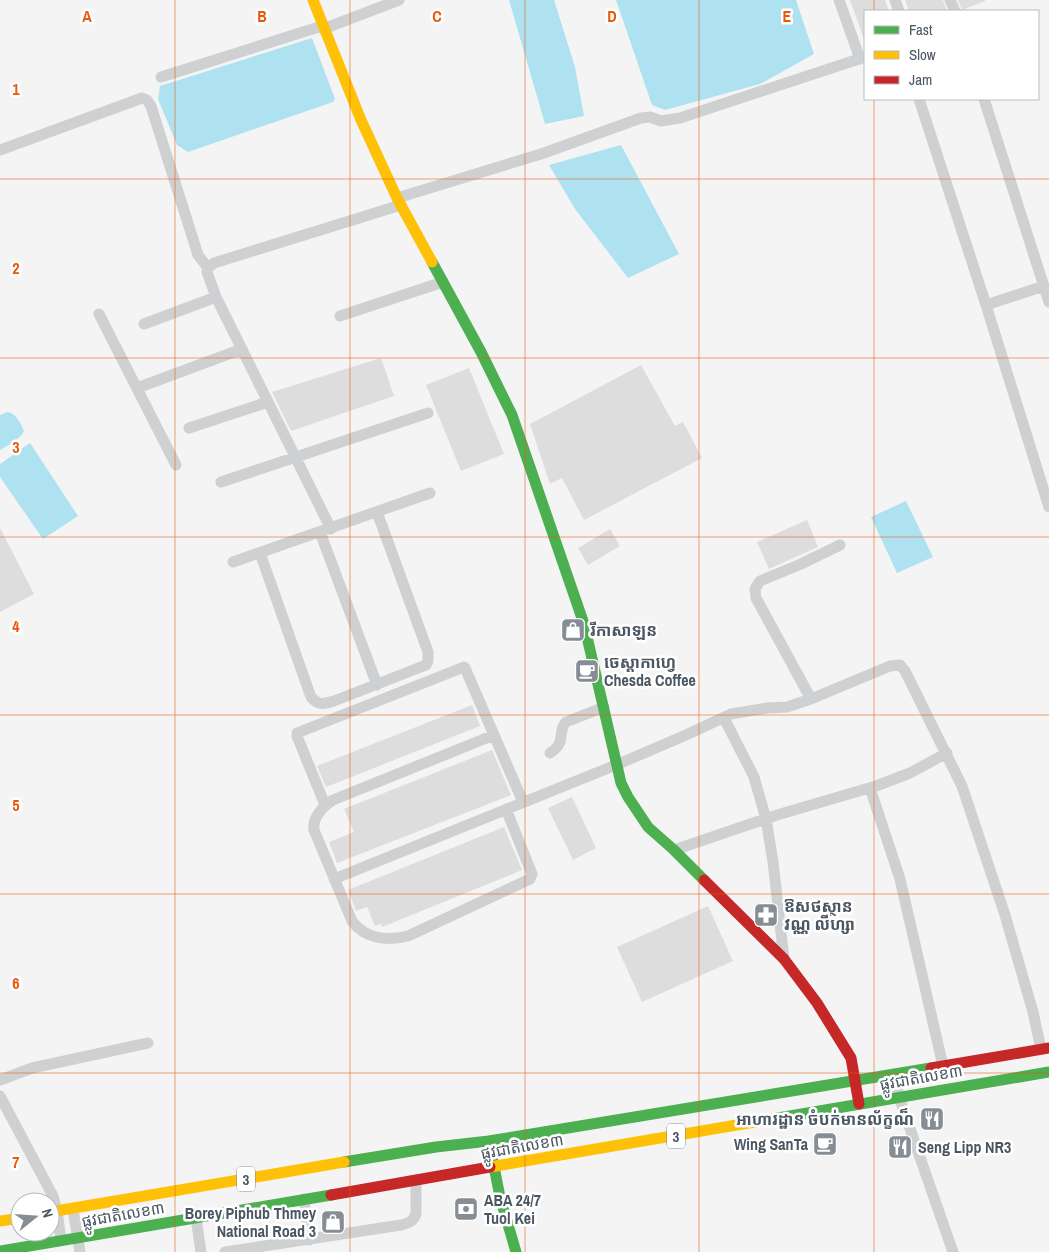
<svg xmlns="http://www.w3.org/2000/svg" width="1049" height="1252" font-family="'Archivo Narrow','Noto Sans Khmer',sans-serif">
<style>
.water{fill:#aee2f0}
.building{fill:#ddddde}
.lines{fill:none;stroke-linecap:round;stroke-linejoin:round}
.street{stroke:#ced0d2;stroke-width:11}
.fast{stroke:#4caf50;stroke-width:11}
.slow{stroke:#ffc107;stroke-width:11}
.jam{stroke:#c62828;stroke-width:11}
.grid{fill:none;stroke:#e8590c;stroke-width:1;stroke-opacity:0.55}
.labels{text-anchor:middle;dominant-baseline:central;stroke-width:5;stroke-linejoin:round;paint-order:stroke}
.shield{fill:#fff;stroke:#808990;stroke-width:1}
.shield-label{font-size:15px;font-weight:bold;fill:#4a5661}
.poi-label{font-size:16px;font-weight:bold;fill:#4a5661;stroke:#fff;text-anchor:start}
.street-label{font-size:16px;fill:#4a5661;stroke:#fff}
.grid-label{font-size:16px;text-anchor:middle;font-weight:bold;fill:#e8590c;stroke:#fff;stroke-width:5;stroke-linejoin:round;paint-order:stroke}
</style>
<rect width="100%" height="100%" fill="#f4f4f4"/>
<!-- water -->
<path class="water" d="M509,0H554L575,67L584,116L545,124Z
M616,0H796L814,54L760,84L665,110L652,105Z
M312,38L335,99L333,102L188,152L177,145L158,99L160,86Z
M621,145L679,254L628,278L575,209L549,165Z
M7,412C15,412 21,423 24,431C20,440 8,445 0,450V415Z
M30,443L78,516L43,539L0,477V464Z
M906,501L933,557L897,573L871,517Z"/>
<!-- building -->
<path class="building" d="M850,0H885L889,11H865V39H864Z
M905,0H943L947,11H909Z
M958,0H985V1L962,10Z
M381,358L394,396L291,431L272,392Z
M641,365L675,426L683,422L702,458L584,520L562,478L550,484L530,424Z
M469,368L504,454L461,471L426,385Z
M807,520L818,547L769,569L757,542Z
M0,528L34,594L0,612Z
M610,529L620,546L588,565L578,548Z
M472,705L480,726L326,787L317,766Z
M492,750L511,795L337,863L329,842L354,832L344,809Z
M572,797L596,848L573,860L548,808Z
M504,827L522,870L382,927L381,924L375,926L367,907L356,911L348,890Z
M708,906L733,961L642,1002L617,947Z"/>
<g class="lines">
<!-- street -->
<path class="street" d="M839,0L860,59
M895,0L899,11
M950,0L955,11
M323,29L399,0
M161,77L322,26
M919,99L986,305L1049,507
M984,99L1049,302
M0,150L142,98L147,100L151,106L198,255L208,268L207,272L216,297L331,529
M397,198L541,154L641,118L650,117L661,121L680,118L865,57
M208,268L214,263L401,205
M986,305L1044,286
M99,314L176,465
M340,316L443,282
M144,324L216,297
M137,388L242,349
M189,428L268,402
M221,482L428,413
M320,532L377,685
M260,553L311,697C319,706 323,704 334,701L426,665L428,661V652L377,512
M233,562L430,493
M811,699L756,598L755,589L760,581L801,564L840,545
M724,718L754,777L766,819L773,862L784,959
M494,735L333,800C323,806 312,818 314,830L352,921C365,939 387,941 408,936L530,879L532,874L506,809
M550,753C568,741 556,734 566,722L604,707
M870,788L900,879L943,1066
M325,805L297,736V733L464,667L465,668L523,802
M674,850L777,815L876,786L910,773L947,753
M334,879L616,765L686,735L731,714L767,708L787,707L811,699L890,666L900,665L905,671L962,786L1005,915L1033,1012L1041,1049
M894,1074L899,1097L953,1252
M0,1080L32,1068L148,1043
M0,1096L53,1196L57,1211L61,1240
M304,1199L309,1240
M73,1209L80,1252
M196,1218L201,1252
M225,1252L401,1225C408,1223 413,1222 416,1214V1180"/>
<!-- fast -->
<path class="fast" d="M432,262L481,352L512,415L584,624L621,783L628,797L648,827L674,850L704,880
M778,1118L1049,1072
M489,1141L500,1197L516,1252
M344,1162L436,1147L489,1141L931,1068
M0,1251L331,1195"/>
<!-- slow -->
<path class="slow" d="M313,0L361,120L397,198L432,262
M490,1167L778,1118
M50,1212L344,1162
M0,1221L20,1218"/>
<!-- jam -->
<path class="jam" d="M704,880L784,959L817,1003L851,1058L859,1104
M931,1068L1049,1048
M331,1195L490,1167"/>
</g>
<!-- grid -->
<path class="grid" d="M175,0V1252M350,0V1252M525,0V1252M699,0V1252M874,0V11M874,99V1252M0,179H1049M0,358H1049M0,537H1049M0,715H1049M0,894H1049M0,1073H1049"/>
<!-- icons -->
<defs>
<symbol id="shop-square" viewBox="-11 -11 22 22"><rect x="-9" y="-9" width="18" height="18" rx="4" fill="#868d94" stroke="#fff"/><path d="M-5-2.5h2.3a2.7 3.5 0 0 1 5.4 0H5L5.5 6h-11ZM-1.5-2.5h3a1.5 2.3 0 0 0-3 0Z" fill="#fff"/></symbol>
<symbol id="cafe-square" viewBox="-11 -11 22 22"><rect x="-9" y="-9" width="18" height="18" rx="4" fill="#868d94" stroke="#fff"/><path d="M-5.5-4.5H6V0H3Q3 3.5 0 3.5H-2.5Q-5.5 3.5-5.5 0ZM3-3.2v2h1.7v-2ZM-6 4.5H4V6H-6Z" fill="#fff"/></symbol>
<symbol id="pharmacy-square" viewBox="-11 -11 22 22"><rect x="-9" y="-9" width="18" height="18" rx="4" fill="#868d94" stroke="#fff"/><path d="M-2-6h4v4h4v4h-4v4h-4v-4h-4v-4h4Z" fill="#fff"/></symbol>
<symbol id="restaurant-square" viewBox="-11 -11 22 22"><rect x="-9" y="-9" width="18" height="18" rx="4" fill="#868d94" stroke="#fff"/><path d="M-5-6h1v4h1v-4h1v4h1v-4h1v5L-1.5 .5V6h-2V.5L-5-1ZM5-6V6H3V1.5H1.5Q1.5-4 5-6Z" fill="#fff"/></symbol>
<symbol id="bank-square" viewBox="-11 -11 22 22"><rect x="-9" y="-9" width="18" height="18" rx="4" fill="#868d94" stroke="#fff"/><path d="M-6-4H6V4H-6ZM0-2.3a2.3 2.3 0 1 0 0 4.6a2.3 2.3 0 1 0 0-4.6Z" fill="#fff"/></symbol>
</defs>
<g fill-rule="evenodd">
<use href="#shop-square" x="559" y="616" width="28" height="28"/>
<use href="#cafe-square" x="573" y="657" width="28" height="28"/>
<use href="#pharmacy-square" x="752" y="901" width="28" height="28"/>
<use href="#restaurant-square" x="918" y="1105" width="28" height="28"/>
<use href="#cafe-square" x="811" y="1130" width="28" height="28"/>
<use href="#restaurant-square" x="886" y="1133" width="28" height="28"/>
<use href="#bank-square" x="452" y="1195" width="28" height="28"/>
<use href="#shop-square" x="319" y="1208" width="28" height="28"/>
</g>
<g class="labels">
<!-- shield labels -->
<g class="shield">
<rect x="667" y="1123.5" width="18" height="25" rx="4"/>
<rect x="237" y="1166.5" width="18" height="25" rx="4"/>
</g>
<g class="shield-label">
<text x="676" y="1136">3</text>
<text x="246" y="1179">3</text>
</g>
<!-- poi labels -->
<g class="poi-label">
<text x="590" y="630">រីកាសាឡន</text>
<text x="604" y="662">ចេស្ដាកាហ្វេ<tspan x="604" dy="18">Chesda Coffee</tspan></text>
<text x="784" y="906">ឱសថស្ថាន<tspan x="784" dy="18">វណ្ណ លីហ្សា</tspan></text>
<text x="914" y="1119" text-anchor="end">អាហារដ្ឋាន ចំបក់មានល័ក្ខណ៏</text>
<text x="808" y="1144" text-anchor="end">Wing SanTa</text>
<text x="918" y="1147">Seng Lipp NR3</text>
<text x="484" y="1200">ABA 24/7<tspan x="484" dy="18">Tuol Kei</tspan></text>
<text x="316" y="1213" text-anchor="end">Borey Piphub Thmey<tspan x="316" dy="18">National Road 3</tspan></text>
</g>
<!-- street labels -->
<g class="street-label">
<text transform="translate(921 1077) rotate(-10)">ផ្លូវជាតិលេខ៣</text>
<text transform="translate(522 1146) rotate(-10)">ផ្លូវជាតិលេខ៣</text>
<text transform="translate(123 1214) rotate(-10)">ផ្លូវជាតិលេខ៣</text>
</g>
</g>
<g class="grid-label">
<text x="87" y="22">A</text>
<text x="262" y="22">B</text>
<text x="437" y="22">C</text>
<text x="612" y="22">D</text>
<text x="787" y="22">E</text>
<text x="16" y="95">1</text>
<text x="16" y="274">2</text>
<text x="16" y="453">3</text>
<text x="16" y="632">4</text>
<text x="16" y="811">5</text>
<text x="16" y="989">6</text>
<text x="16" y="1168">7</text>
</g>
<!-- legend -->
<rect x="864" y="10" width="175" height="90" fill="#ffffff" stroke="#b7bbc0"/>
<rect x="874" y="26" width="25" height="8" fill="#4caf50" stroke="#b7bbc0"/>
<text x="909" y="35" font-size="15" fill="#4a5661">Fast</text>
<rect x="874" y="51" width="25" height="8" fill="#ffc107" stroke="#b7bbc0"/>
<text x="909" y="60" font-size="15" fill="#4a5661">Slow</text>
<rect x="874" y="76" width="25" height="8" fill="#c62828" stroke="#b7bbc0"/>
<text x="909" y="85" font-size="15" fill="#4a5661">Jam</text>
<!-- north arrow -->
<g transform="translate(35 1217) rotate(73)"><circle r="24" fill="#ffffff" stroke="#b7bbc0"/>
<path d="M0-4L9 19L0 12L-9 19Z" fill="#868d94"/>
<text y="-8" font-size="14" font-weight="bold" text-anchor="middle" fill="#4a5661">N</text>
</g>
</svg>
